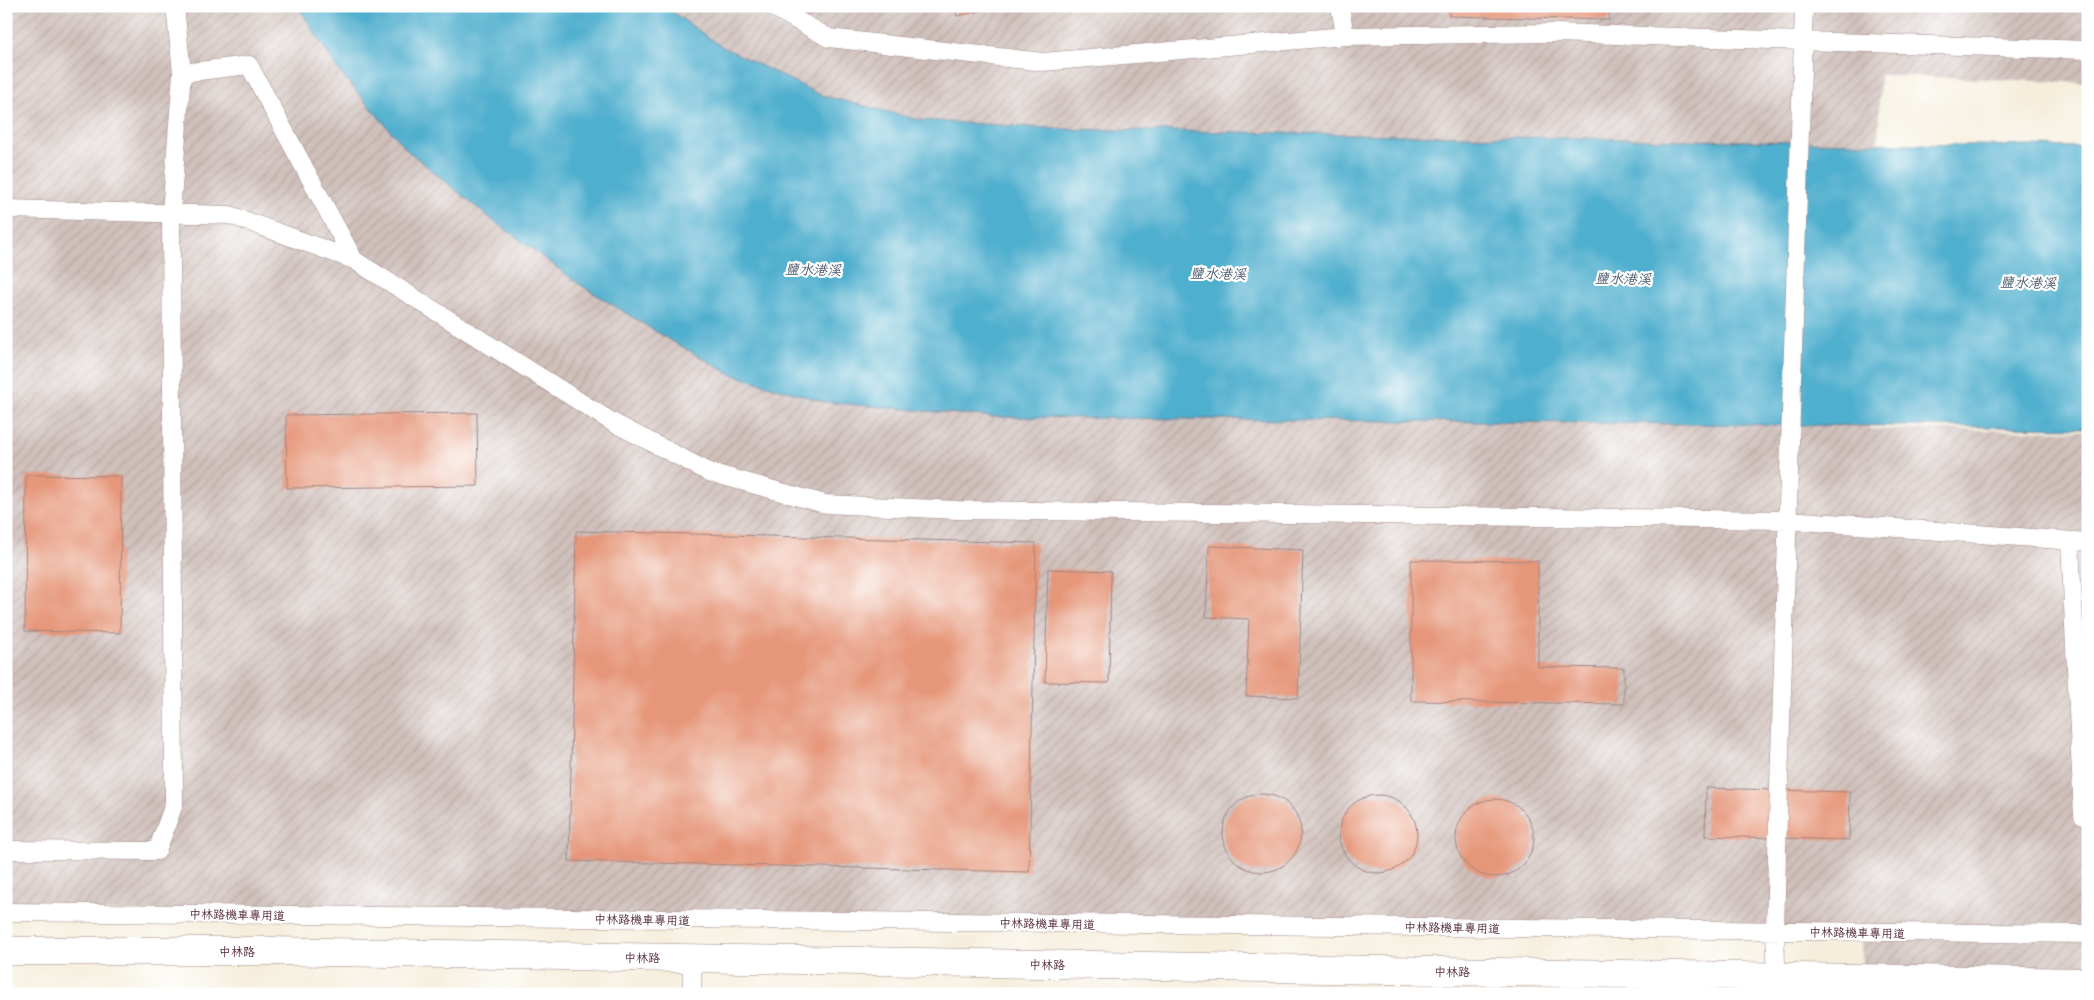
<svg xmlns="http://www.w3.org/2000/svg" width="2094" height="1000" font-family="Mali,'LXGW WenKai TC',sans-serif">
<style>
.industrial{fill:url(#industrial-furrows)}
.water{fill:#50afce;stroke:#4d677c}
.building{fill:#e6977a}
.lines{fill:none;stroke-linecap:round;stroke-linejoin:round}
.lane-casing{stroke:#a08683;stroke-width:19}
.secondary-casing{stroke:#a08683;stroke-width:29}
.lane{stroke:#fff;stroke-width:18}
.secondary{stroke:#fff;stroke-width:28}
.labels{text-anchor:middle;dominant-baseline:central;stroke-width:4.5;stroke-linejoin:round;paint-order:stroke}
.street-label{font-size:12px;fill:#4a1f2b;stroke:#fff}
.water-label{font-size:14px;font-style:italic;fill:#4c596c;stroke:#fff}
</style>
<defs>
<pattern id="industrial-furrows" width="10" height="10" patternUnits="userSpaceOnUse" patternTransform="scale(1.25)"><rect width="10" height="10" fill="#cfc0bb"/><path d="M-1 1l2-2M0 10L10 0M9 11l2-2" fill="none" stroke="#b3a5a1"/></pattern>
</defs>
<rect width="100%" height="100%" fill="#fff"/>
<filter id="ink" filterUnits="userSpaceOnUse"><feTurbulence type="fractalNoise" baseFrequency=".02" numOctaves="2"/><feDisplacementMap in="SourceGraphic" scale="10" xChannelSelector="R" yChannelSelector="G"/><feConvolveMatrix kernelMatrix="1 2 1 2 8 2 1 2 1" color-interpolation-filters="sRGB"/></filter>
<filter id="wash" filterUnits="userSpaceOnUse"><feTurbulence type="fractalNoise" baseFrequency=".0096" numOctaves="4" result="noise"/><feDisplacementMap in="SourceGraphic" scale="20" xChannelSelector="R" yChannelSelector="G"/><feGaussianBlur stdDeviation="1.12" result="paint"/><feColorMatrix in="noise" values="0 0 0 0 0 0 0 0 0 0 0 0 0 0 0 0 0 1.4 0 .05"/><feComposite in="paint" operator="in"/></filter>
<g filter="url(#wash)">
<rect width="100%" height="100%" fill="#f5eedb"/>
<!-- industrial -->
<path class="industrial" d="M6,6H2088V83L1880,75L1870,429L2088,431V994H1862V929L6,910Z"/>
<!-- water -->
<path class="water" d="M298,6H664L721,46L821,95L920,120L1061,129L2088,147V428L993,417L824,402L730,374L663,336L579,284L486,215L407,150L338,70Z"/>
<g id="blocks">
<!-- building -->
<path class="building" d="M795,6H844L845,7L797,16Z
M955,6H997V7L957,16Z
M1449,6H1610L1609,20L1449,16Z
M477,413L478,486L287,488L286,415Z
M26,475L121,476L120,633L25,631Z
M576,531L1036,543L1029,872L569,861Z
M1209,546L1303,550L1298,698L1246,696L1249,619L1206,617Z
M1411,560L1538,561V667L1624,668V704L1411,701Z
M1048,569L1111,571L1109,683L1045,682Z
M1706,788L1850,792L1849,840L1705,836Z
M1223 833a39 39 0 1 1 78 0a39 39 0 1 1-78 0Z
M1339 834a39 39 0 1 1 78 0a39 39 0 1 1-78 0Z
M1456 838a39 39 0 1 1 78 0a39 39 0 1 1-78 0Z"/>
</g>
</g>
<g filter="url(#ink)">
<use href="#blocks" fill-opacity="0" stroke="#a08683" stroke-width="1"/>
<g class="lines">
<defs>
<path id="lane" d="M771,6L829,38L1043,62L1345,36L1554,33L2088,50
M1340,6L1345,36
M182,73L249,65L354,260
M6,209L230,215L354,260L612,422L709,472L825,504L957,510L1789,520L2088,542
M2070,542L2083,816H2088
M6,850L157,851L174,804L171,213L182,73L175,6
M6,912L2088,934
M692,958V994
M1777,994L1775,931L1778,818L1804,6"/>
<path id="secondary" d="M6,951H270L2088,982"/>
</defs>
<!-- lane casing -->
<use href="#lane" class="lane-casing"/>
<!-- secondary casing -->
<use href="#secondary" class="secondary-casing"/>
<!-- lane -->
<use href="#lane" class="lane"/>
<!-- secondary -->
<use href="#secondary" class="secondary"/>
</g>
</g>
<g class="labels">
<!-- street labels -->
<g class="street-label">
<text transform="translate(237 914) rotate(1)">中林路機車專用道</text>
<text transform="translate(642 919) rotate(1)">中林路機車專用道</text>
<text transform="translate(1047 923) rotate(1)">中林路機車專用道</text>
<text transform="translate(1452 927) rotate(1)">中林路機車專用道</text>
<text transform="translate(1857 932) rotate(1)">中林路機車專用道</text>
<text x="237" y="951">中林路</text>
<text transform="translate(642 957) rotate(1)">中林路</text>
<text transform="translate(1047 964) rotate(1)">中林路</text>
<text transform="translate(1452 971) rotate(1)">中林路</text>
</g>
<!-- water labels -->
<g class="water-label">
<text transform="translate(813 269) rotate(1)">鹽水港溪</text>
<text transform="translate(1218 273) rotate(1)">鹽水港溪</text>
<text transform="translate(1623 278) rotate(1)">鹽水港溪</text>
<text transform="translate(2028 282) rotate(1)">鹽水港溪</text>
</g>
</g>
<!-- margin -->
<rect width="2094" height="1000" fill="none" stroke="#fff" stroke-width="25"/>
</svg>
